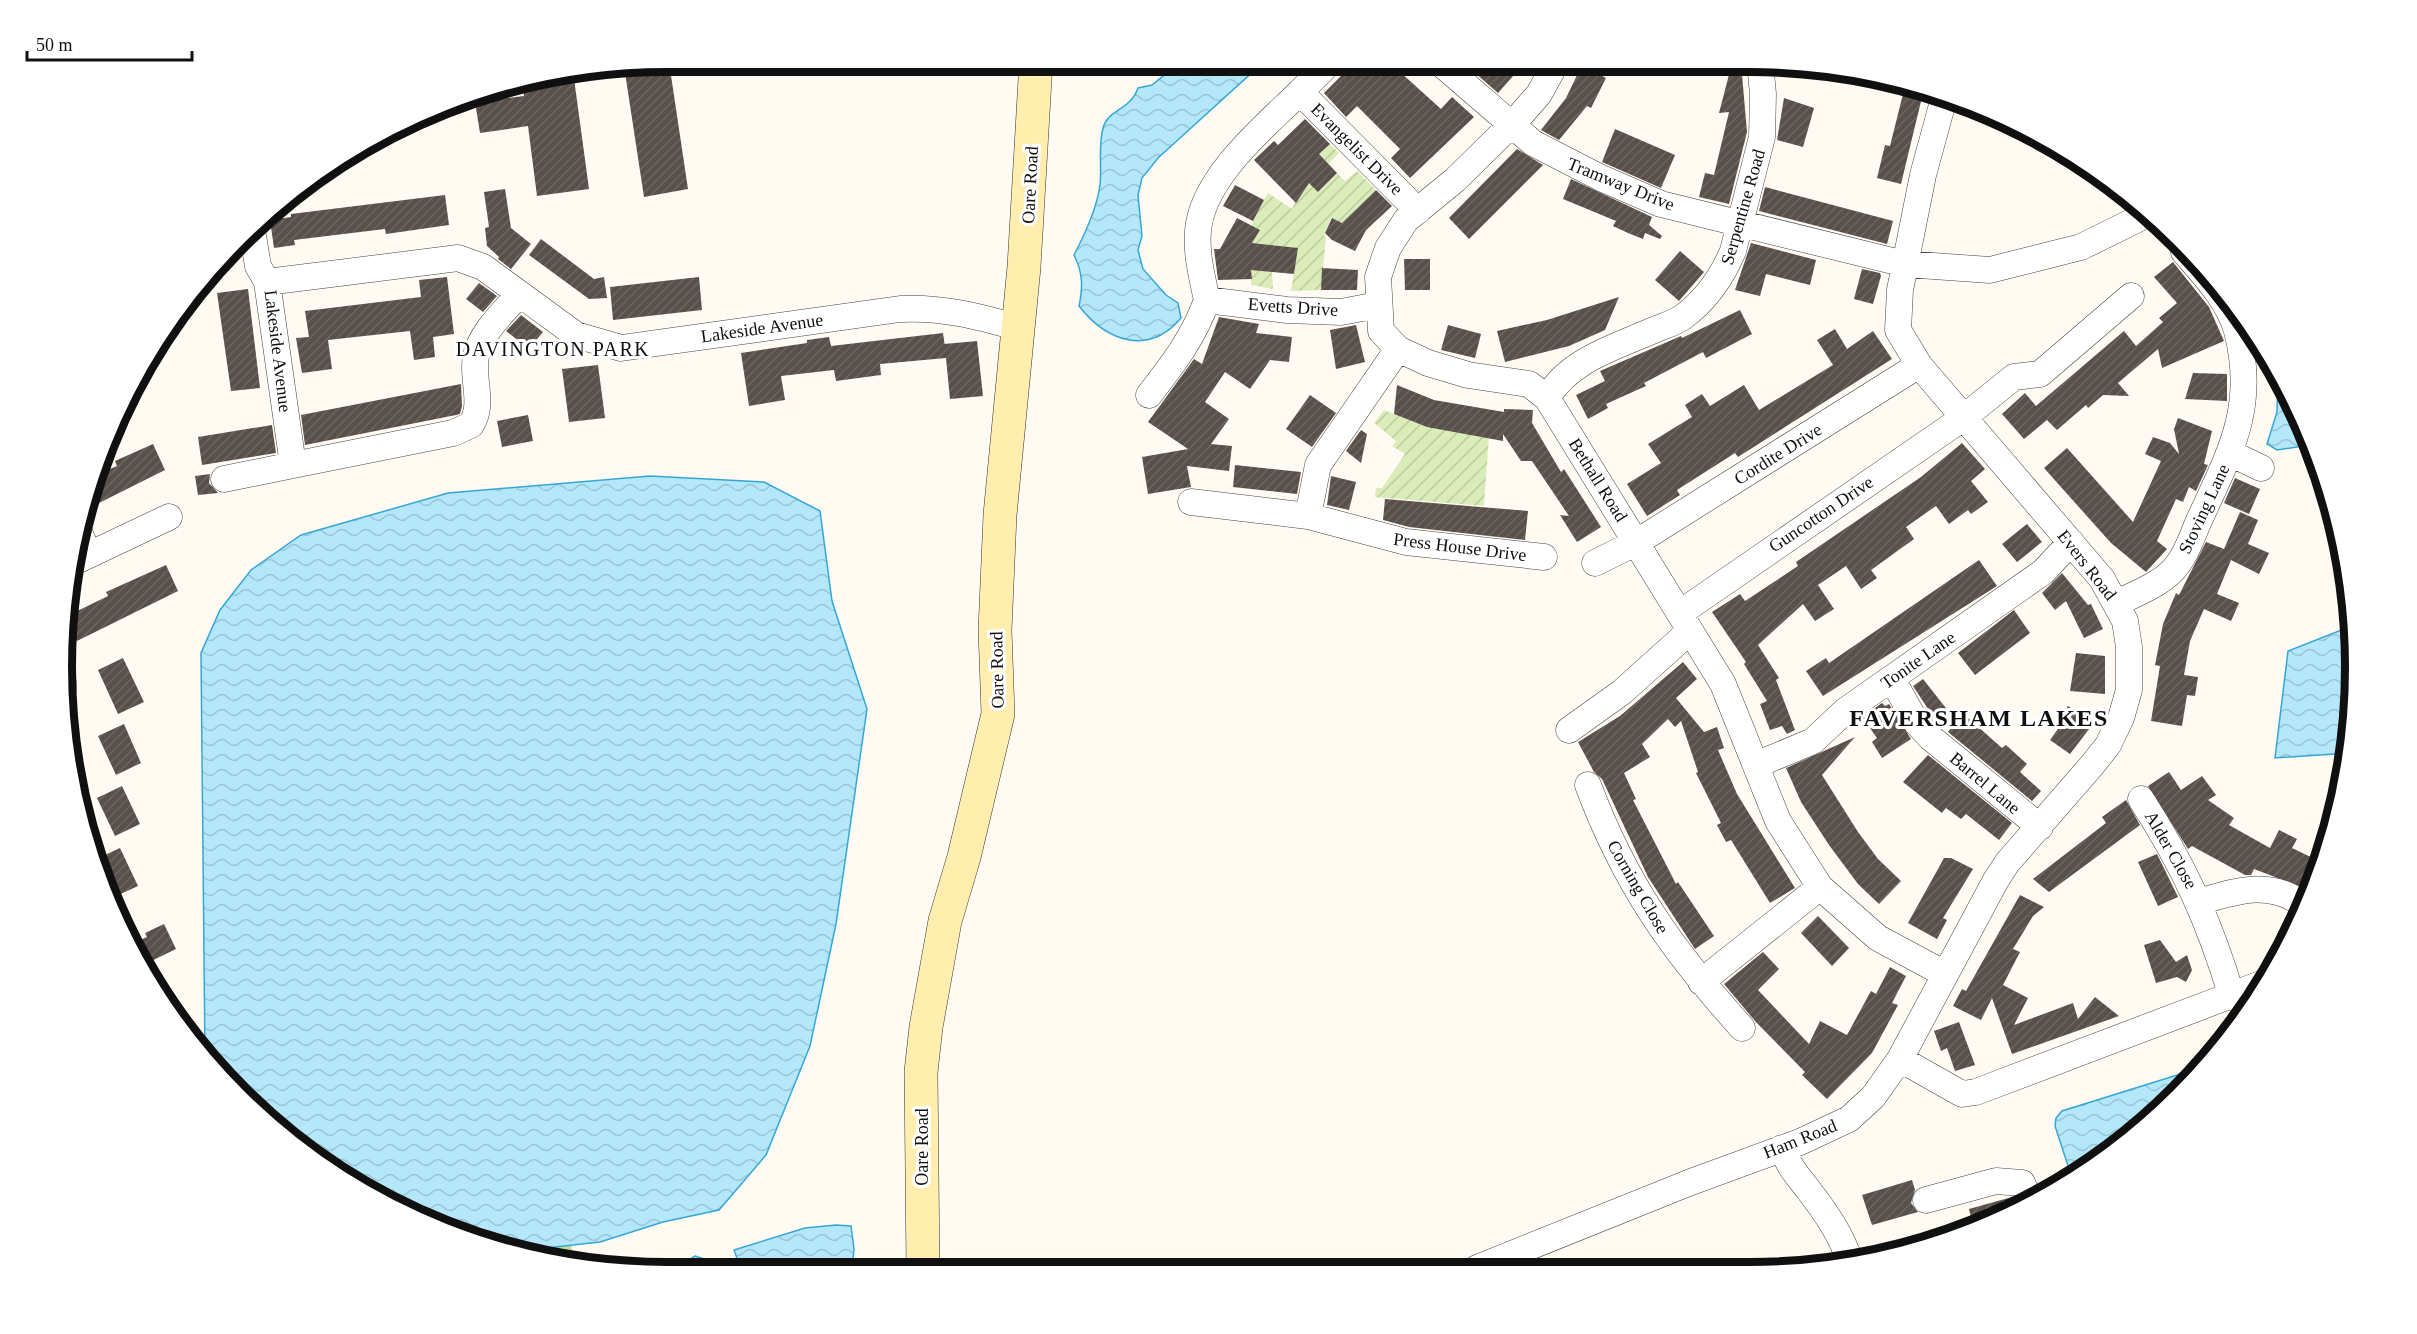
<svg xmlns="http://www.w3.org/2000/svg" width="2417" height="1334" font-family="'Times New Roman',serif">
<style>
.forest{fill:url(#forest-crowns)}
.garden{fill:url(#garden-furrows)}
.water{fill:url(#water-waves);stroke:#35a7d7;stroke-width:1.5}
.building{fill:url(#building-hatch)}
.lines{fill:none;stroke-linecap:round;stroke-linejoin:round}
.street-casing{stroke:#434343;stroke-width:27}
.secondary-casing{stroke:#323232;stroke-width:34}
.street{stroke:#fff;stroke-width:26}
.secondary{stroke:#ffeeae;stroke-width:33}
.labels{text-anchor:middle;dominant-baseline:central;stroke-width:6;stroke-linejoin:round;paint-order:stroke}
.street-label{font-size:18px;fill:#101010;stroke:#fff}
.neighbourhood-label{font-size:20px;letter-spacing:1.5px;fill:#101010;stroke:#fff}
.district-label{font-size:24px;font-weight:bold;letter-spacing:1.5px;fill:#101010;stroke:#fff}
.rim{fill:none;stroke:#101010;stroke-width:8}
</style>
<defs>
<pattern id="forest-crowns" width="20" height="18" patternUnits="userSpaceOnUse" patternTransform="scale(1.5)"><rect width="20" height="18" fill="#bfdf97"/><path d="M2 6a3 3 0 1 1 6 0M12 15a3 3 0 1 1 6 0" fill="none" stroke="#a3be81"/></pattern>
<pattern id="garden-furrows" width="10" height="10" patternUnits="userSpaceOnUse" patternTransform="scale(1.5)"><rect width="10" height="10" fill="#daedb9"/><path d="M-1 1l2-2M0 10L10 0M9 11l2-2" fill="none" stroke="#baca9e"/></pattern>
<pattern id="water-waves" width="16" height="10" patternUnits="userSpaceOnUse" patternTransform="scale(1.5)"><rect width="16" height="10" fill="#b4e7fa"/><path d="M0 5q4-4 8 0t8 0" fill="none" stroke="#9ac5d5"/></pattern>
<pattern id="building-hatch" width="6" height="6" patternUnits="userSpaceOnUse" patternTransform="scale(1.5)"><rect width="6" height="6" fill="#5a504b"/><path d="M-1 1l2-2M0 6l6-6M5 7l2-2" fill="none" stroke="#6d6561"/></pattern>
</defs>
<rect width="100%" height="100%" fill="#fffbf3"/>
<!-- forest -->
<path class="forest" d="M571,1245L575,1263L512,1252Z"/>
<!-- garden -->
<path class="garden" d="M1330,144L1339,153L1310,183L1319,192L1337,173L1345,181L1357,171L1376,190L1357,208L1372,224L1365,233L1331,218L1324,235L1326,237L1321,290L1291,291L1298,249L1272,271L1273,289L1251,285V264H1239C1247,239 1253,215 1268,193L1292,209L1318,155Z
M1384,410L1422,425L1489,437L1484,506L1375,497L1376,488H1382L1405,454L1392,446L1396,441L1374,423Z"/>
<!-- water -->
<path class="water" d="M1180,62H1258L1257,68L1158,158L1142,178L1138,195L1142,236L1138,250L1143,269L1166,295L1178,303L1181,318C1149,356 1107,342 1079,306C1083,287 1083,273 1074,255C1085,234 1097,208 1100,185C1102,166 1098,146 1103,128C1108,109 1130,111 1138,88L1152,85Z
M2278,374L2293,399L2310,445L2277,450L2267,444L2277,412Z
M650,476L764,482L820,511L832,601L867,709L836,924L810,1046L766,1155L719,1210L663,1222L600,1242L510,1252L365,1192L298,1147L205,1057L201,653L220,610L251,570L301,535L448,493Z
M2354,625L2349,753L2275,758L2288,651Z
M2190,1071H2199L2087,1170L2072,1178L2055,1126L2056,1118L2062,1111Z
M836,1225L851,1226L854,1249L852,1270L741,1269L734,1250L805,1228Z
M695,1256L714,1262L718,1271H671Z"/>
<!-- building -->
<path class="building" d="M669,62L688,189L644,197L624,66Z
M1355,62H1389L1441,109L1452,97L1474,117L1410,178L1391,158L1400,149L1357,106L1346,117L1324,93Z
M1483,62H1497L1513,76L1498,93L1474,72Z
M1732,63H1741L1747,132L1729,204L1699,197L1705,173L1714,175L1729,112L1719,113Z
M1582,65L1606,78L1591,108L1587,106L1559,140L1541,130L1566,98Z
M573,71L589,189L537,196L528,126L480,133L475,102L524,96L522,80Z
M1906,82L1924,89L1901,184L1877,178L1885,145L1890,146Z
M1784,98L1814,108L1803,147L1777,140Z
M1305,119L1330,144L1319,154L1337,173L1318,192L1309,183L1296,203L1254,160L1274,141L1278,145Z
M1615,129L1675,155L1661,188L1602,162Z
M1517,149L1543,165L1469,239L1449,218Z
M1571,179L1652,217L1649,225L1662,236L1660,239L1645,233L1643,239L1628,233L1613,226L1616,221L1563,199Z
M1235,185L1264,200L1253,221L1223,206Z
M1765,187L1893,221L1887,244L1759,211Z
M505,189L511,228L531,244L511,269L498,259L499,257L487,246L485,228L489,227L484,192Z
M1376,190L1392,206L1366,230L1355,251L1332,240L1325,233L1332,218L1342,223Z
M445,195L449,225L386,234L385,229L294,240L295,245L274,248L270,220L291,217V214Z
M1237,218L1260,230L1252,243L1298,248L1294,274L1251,270L1252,279L1218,280L1214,249H1220Z
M541,239L594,279L604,277L607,298L589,299L529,255Z
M1751,243L1816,260L1810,285L1766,274L1760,296L1735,290Z
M1680,251L1704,272L1679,301L1655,280Z
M1404,259H1430V290H1405Z
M2173,262L2209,307L2224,341L2162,368L2158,349L2118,383L2129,396L2103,395L2088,408L2086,405L2057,430L2047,420L2024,439L2002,414L2025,393L2036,406L2124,331L2136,346L2163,322L2159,318L2177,303L2154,277Z
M1322,268L1358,270L1357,290H1321Z
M1862,269L1880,273L1881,276L1873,304L1854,299Z
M447,277L454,334L433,337L435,357L414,360L410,331L328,340L332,369L302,373L296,338L309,337L305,311L421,297L419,280Z
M699,277L702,310L613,320L610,287Z
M479,283L497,296L483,312L466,299Z
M248,289L260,388L231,391L217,293Z
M1619,297L1605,330L1569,346L1505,362L1497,331L1547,320Z
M1740,310L1752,334L1706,358L1703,352L1644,383L1646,386L1606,404L1608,408L1588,419L1576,395L1605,381L1600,371L1681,336L1682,338Z
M521,315L543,332L529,349L506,331Z
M1219,317L1259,324L1256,333L1292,337L1289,362L1270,360L1250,389L1225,372L1205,402L1229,419L1211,444L1232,446L1229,471L1187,466L1191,487L1148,494L1142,457L1188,449L1148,422L1194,359L1202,364Z
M1356,325L1365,362L1336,369L1330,330Z
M1448,325L1481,334L1475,358L1441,350Z
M1835,329L1847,349L1873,331L1892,359L1738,457L1735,453L1677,490L1680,495L1647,516L1627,484L1661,463L1648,444L1692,417L1685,405L1702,394L1710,406L1744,385L1759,410L1833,365L1817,340Z
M943,333L945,347L944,344L977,341L983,396L950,399L946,358L880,364L881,375L836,381L834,370L781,376L785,400L749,406L741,353L807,343V340L829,337L831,346Z
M598,365L605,418L569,422L562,369Z
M2193,373L2227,374V401L2185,399Z
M461,384L462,406L460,414L456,415L305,445L301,415Z
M1397,385L1434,400L1504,412V409L1533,410L1532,423L1561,472L1564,469L1601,527L1577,542L1560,515L1569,516L1532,461H1521L1503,434V441L1427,427L1394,414Z
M1310,395L1336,413L1312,447L1286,429Z
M528,415L533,441L502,447L497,421Z
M2178,418L2212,431L2204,464L2208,465L2196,491L2189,487L2183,502L2176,499L2157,541L2167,549L2146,572L2111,543L2044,468L2067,448L2133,522L2161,461L2145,454L2153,437L2170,443L2179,454L2174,429Z
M272,425L276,453L202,465L198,437Z
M1361,430L1367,434L1361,463L1346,451Z
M1962,443L1985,469L1971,481L1988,502L1971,514L1968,510L1949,524L1936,506L1906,527L1914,539L1871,570L1877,578L1861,589L1846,566L1818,585L1834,609L1815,621L1803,604L1758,645L1779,678L1776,680L1795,730L1787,734L1782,726L1770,730L1760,704L1767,701L1744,664L1746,662L1712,612L1740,594L1745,601L1798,566L1796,562L1921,477Z
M153,444L165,470L97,504L90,488L94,476L117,466L115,461Z
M1235,465L1301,472L1297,494L1233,487Z
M210,474L209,483L218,493L198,495L195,476Z
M1331,476L1356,482L1349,510L1327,505Z
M2235,478L2260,489L2249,514L2224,503Z
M1385,499L1528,511L1525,540L1409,527L1383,520Z
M2240,512L2258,520L2248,544L2269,553L2259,574L2231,560L2217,594L2239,603L2231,621L2204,609L2190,641L2184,675L2198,677L2195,696L2187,695L2182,726L2151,721L2160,666L2155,665L2163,624L2176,593L2179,595L2206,542L2224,549Z
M2027,524L2042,542L2017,562L2002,544Z
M1979,560L1997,586L1823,696L1806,671L1826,658L1829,663Z
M166,565L178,591L77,641L65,617L108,596L106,592Z
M2062,573L2088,605L2091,604L2103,629L2084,638L2066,601L2055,610L2042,593Z
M2014,610L2030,633L1975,675L1958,653Z
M2076,653L2105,656V694L2070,691Z
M123,658L144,702L118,714L98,670Z
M1683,662L1697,679L1676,698L1704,732L1717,727L1724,748L1718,750L1737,794L1795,888L1770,903L1731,840L1726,842L1717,825L1721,823L1696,773L1698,772L1681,721L1675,727L1668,719L1642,744L1650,757L1624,773L1636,799L1633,800L1676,884L1678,882L1714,936L1695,949L1648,877L1602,779L1594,772L1578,742L1620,716Z
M1923,679L1949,712L1936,721L1913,686Z
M1882,703L1885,706L1889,704L1911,739L1882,758L1872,742L1877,738L1862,717Z
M2068,706L2093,724L2070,754L2050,740L2060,726L2057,723Z
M1967,717L2002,748L2006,745L2027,764L2020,772L2041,791L2032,801L1948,732L1956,722L1959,726Z
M124,724L141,763L116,775L98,736Z
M1855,737L1822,775L1858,832L1878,859L1901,881L1879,904L1858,884L1829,845L1801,802L1786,768Z
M1928,755L2012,823L1999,840L1966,814L1961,819L1946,808L1942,813L1903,782Z
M2169,772L2181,790L2202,776L2216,795L2208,800L2234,818L2229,825L2270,848L2279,830L2297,839L2292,848L2319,861L2306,889L2254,869L2251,875H2245L2192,846L2188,849L2148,786Z
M122,786L140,824L115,836L97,798Z
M2126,800L2140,825L2049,892L2033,879L2106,823L2102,817Z
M120,848L138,886L112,898L94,860Z
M2157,854L2178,897L2158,906L2138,862Z
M1944,858H1951L1973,869L1943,918L1947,920L1937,939L1908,923Z
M2020,895L2044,907L2033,916L2013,949L2020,952L2003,985L2028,998L2014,1025L2073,1003L2078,1019L2095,997L2119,1016L2012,1054L1992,998L1981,1020L1953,1006L1962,989L1966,991Z
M1818,916L1849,948L1832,966L1801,933Z
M164,924L176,949L143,965L132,944L147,937L145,933Z
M2160,940L2176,962L2187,955L2192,970L2186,982L2177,977L2156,983L2144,945Z
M1763,952L1779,969L1758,990L1809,1044L1820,1021L1847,1035L1871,991L1876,994L1890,967L1906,976L1892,1003L1898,1005L1872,1053L1827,1099L1802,1075L1805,1072L1755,1021L1724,984Z
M1959,1022L1975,1065L1955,1071L1947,1048L1941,1051L1934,1031Z
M1912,1180L1915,1190L1911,1203L1918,1212L1872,1225L1862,1195Z
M2012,1197L2017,1207L1974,1229L1969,1209Z"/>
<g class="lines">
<defs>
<path id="street" d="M1330,62L1300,92L1418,211
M1439,62L1533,143L1601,178L1661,204L1905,264L1990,270L2081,247L2148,214
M1556,63L1539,94L1518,118L1455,180L1406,220L1388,248L1378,277L1381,331L1398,349L1428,363L1468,375L1529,384L1547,398L1723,684L1778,821L1820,887L1878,938L1945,974
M252,230L258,266L267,282L293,465L453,433L471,425C485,403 471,379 476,356C481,332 504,312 519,294
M267,282L458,258L483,267L576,335L621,348L900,309C942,307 978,316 1019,328
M1207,300C1202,277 1196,254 1198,231C1202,178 1264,127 1300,92
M1149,395C1173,364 1194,337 1207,300L1287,310L1341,312L1378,305
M1547,398C1569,360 1615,347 1654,330C1663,326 1675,323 1683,317C1706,300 1722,277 1733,251L1762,137L1763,94L1760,63
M2230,453L2261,468
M224,479L293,465
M1191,502L1308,516L1318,465L1398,349
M1308,516L1406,542L1544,557
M79,532L89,555
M74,562L169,517
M1595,563L1637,542L1919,365
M2117,603C2137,593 2165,583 2178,564C2189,550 2194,530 2202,514C2232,449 2256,405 2237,331C2229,301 2204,275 2184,252
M1680,613L1963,418L2014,377L2040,374L2131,296
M1892,679L1916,722L1931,738L2040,827
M63,682V690
M1569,730L1622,692L1681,639
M1756,765L1813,741L1845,711L2043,572L2071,542
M1588,785C1625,884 1672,950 1742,1028
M2141,799C2184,866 2209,920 2232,997
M2199,902C2236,891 2270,879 2304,905
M1701,982L1820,887
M1900,1059L1962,1094L1976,1092L2266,982
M1782,1148C1788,1165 1796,1174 1807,1188C1824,1210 1842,1235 1850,1262
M1926,1200L1996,1181L2022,1183L2030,1200
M1477,1268L1691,1182L1800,1142L1849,1119L1873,1097L1900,1059L1996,880L2007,863L2093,764L2108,745L2121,718L2129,690V647L2125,621L2102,579L1919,365L1898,330L1900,290L1923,175L1944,98"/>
<path id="secondary" d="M923,1270L921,1072L926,1027L945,921L964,857L998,714L995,630L1000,515L1024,267L1036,62"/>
</defs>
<!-- street casing -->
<use href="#street" class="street-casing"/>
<!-- secondary casing -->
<use href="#secondary" class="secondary-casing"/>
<!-- street -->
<use href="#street" class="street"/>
<!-- secondary -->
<use href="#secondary" class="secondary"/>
</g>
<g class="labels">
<!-- street labels -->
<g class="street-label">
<text transform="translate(1357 149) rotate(45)">Evangelist Drive</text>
<text transform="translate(1621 184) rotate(22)">Tramway Drive</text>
<text transform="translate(1030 185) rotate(-87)">Oare Road</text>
<text transform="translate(1743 207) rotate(-74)">Serpentine Road</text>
<text transform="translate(1293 307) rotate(4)">Evetts Drive</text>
<text transform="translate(762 328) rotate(-8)">Lakeside Avenue</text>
<text transform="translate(278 351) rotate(83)">Lakeside Avenue</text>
<text transform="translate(1778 454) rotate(-32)">Cordite Drive</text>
<text transform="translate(1598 480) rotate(58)">Bethall Road</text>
<text transform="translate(2204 509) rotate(-65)">Stoving Lane</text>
<text transform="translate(1821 514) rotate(-34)">Guncotton Drive</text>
<text transform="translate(1460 547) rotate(7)">Press House Drive</text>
<text transform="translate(2087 565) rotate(52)">Evers Road</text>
<text transform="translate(1918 660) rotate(-35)">Tonite Lane</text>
<text transform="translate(997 670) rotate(-91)">Oare Road</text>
<text transform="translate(1985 783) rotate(40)">Barrel Lane</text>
<text transform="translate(2171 850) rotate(60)">Alder Close</text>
<text transform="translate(1638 887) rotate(60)">Corning Close</text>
<text transform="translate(1800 1139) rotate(-22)">Ham Road</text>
<text transform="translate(922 1147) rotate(-90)">Oare Road</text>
</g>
<!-- neighbourhood labels -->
<g class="neighbourhood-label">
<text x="553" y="349">DAVINGTON PARK</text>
</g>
<!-- district labels -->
<g class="district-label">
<text x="1979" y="718">FAVERSHAM LAKES</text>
</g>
</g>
<!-- crop -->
<path d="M0 0H2417V1334H0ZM667 72H1750A595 595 0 0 1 2345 667V667A595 595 0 0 1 1750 1262H667A595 595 0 0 1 72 667V667A595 595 0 0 1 667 72Z" fill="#fff" fill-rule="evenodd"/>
<path class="rim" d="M667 72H1750A595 595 0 0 1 2345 667V667A595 595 0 0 1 1750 1262H667A595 595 0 0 1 72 667V667A595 595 0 0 1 667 72Z"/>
<!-- scale -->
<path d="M27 51v9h165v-9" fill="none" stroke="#101010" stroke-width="3"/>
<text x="36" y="51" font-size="18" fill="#101010" stroke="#ffffff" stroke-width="4.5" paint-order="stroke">50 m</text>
</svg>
